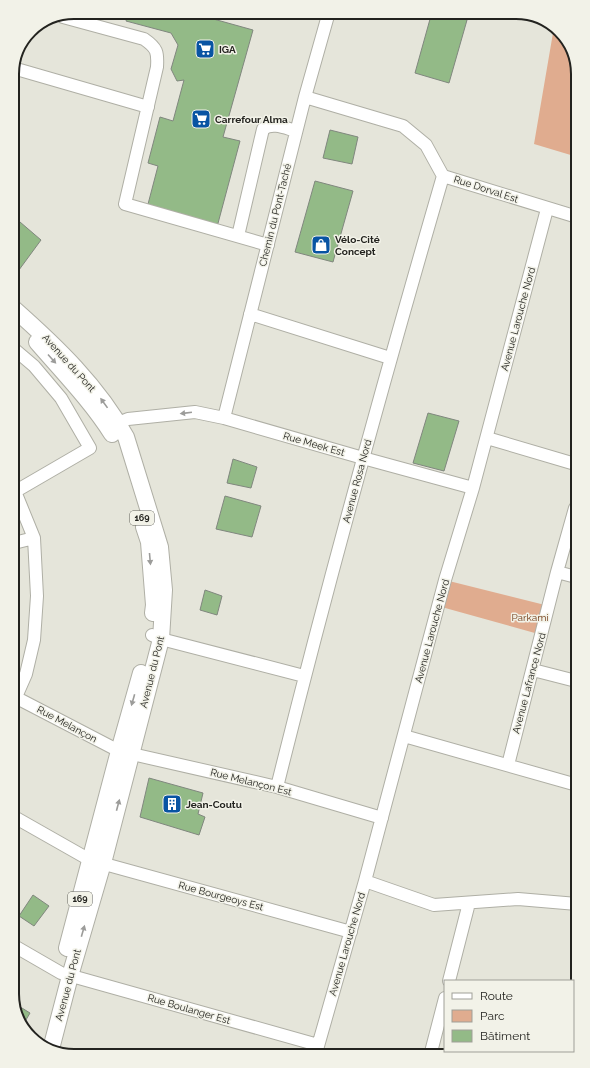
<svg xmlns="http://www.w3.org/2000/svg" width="590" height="1068" font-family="Raleway,sans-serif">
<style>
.green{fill:#e0ac8f}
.building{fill:#93ba87;stroke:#80877e}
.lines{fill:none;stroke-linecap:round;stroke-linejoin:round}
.minor-casing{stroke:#afafa5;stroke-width:14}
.major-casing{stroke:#afafa5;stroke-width:18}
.minor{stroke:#fff;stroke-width:12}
.major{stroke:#fff;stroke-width:16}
.oneway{fill:#9c9c9a}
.labels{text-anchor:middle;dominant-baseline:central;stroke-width:3;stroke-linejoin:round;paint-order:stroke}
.shield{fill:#f2f2e8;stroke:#61615b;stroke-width:1}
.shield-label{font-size:9px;font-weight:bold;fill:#23231f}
.poi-label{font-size:10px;font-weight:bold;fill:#23231f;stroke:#f2f2e8;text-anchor:start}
.street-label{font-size:10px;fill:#23231f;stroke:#f2f2e8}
.park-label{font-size:10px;fill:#723b16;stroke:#f2f2e8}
.rim{fill:none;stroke:#23231f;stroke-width:2}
</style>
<rect width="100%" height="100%" fill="#e5e5da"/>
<!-- green -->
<path class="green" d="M554,27L573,50L574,156L534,144Z
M445,580L549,606L542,635L438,606Z"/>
<!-- building -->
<path class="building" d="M129,12H200L199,15L253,30L223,137L240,141L217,227L147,208L158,166L148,163L160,117L173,121L184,80L177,81L171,69L178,45L171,33L126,21Z
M432,12H442L467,20L449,83L415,73Z
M330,130L358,137L352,164L323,158Z
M315,181L353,191L333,262L295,252Z
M13,216L41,240L16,274L13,272Z
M428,413L459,421L444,471L413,463Z
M233,459L257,467L251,488L227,483Z
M225,496L261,506L252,537L216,529Z
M205,590L222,596L217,615L200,610Z
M149,778L203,793L198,814L205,817L199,835L140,817Z
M33,895L49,906L34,926L19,916Z
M17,1005L30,1013L23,1025L17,1018Z"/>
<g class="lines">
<defs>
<path id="minor" d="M63,17L144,39C157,48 158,52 157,67L125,204L268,245
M13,68L148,107
M305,97L403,126L426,145L443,176L574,216
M238,236L263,129C273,122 285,128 296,131
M250,314L390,358
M14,349L34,366L61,398L90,448L16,491
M224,418L305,97L329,12
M110,424L118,423L128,419L195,412L224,418L363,458L473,488
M487,438L575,464
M14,489L34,538L37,596L34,640L26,674L15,699
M14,543L34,538
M557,572L576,577
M152,635L161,639L304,676
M533,670L576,681
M15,697L119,751L277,787L382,818
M404,736L577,785
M508,765L557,572L575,508
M277,787C328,582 384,379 443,176
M16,818L90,860L351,932
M365,881L434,905L518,899L577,904
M16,947L61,973L318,1045
M449,981L469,903
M431,1052L445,998
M316,1053L365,881L445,580L473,488L547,209"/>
<path id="major" d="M13,308C56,346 98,386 126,437L160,547L164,590L161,639L103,863L70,976L51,1049
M37,342C62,371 92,402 112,434
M144,527L149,542L154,605L153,613
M67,948L119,751L141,673"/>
</defs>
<!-- minor casing -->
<use href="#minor" class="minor-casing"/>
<!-- major casing -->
<use href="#major" class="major-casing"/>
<!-- minor -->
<use href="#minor" class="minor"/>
<!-- major -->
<use href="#major" class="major"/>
</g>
<!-- one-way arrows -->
<defs><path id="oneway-solid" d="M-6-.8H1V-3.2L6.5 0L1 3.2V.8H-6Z"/></defs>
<g class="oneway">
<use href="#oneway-solid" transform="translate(52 359) rotate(48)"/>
<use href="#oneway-solid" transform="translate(104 403) rotate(-126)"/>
<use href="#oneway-solid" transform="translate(186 413) rotate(173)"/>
<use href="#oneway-solid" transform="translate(150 559) rotate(85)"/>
<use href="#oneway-solid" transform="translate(133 700) rotate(106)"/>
<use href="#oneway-solid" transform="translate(118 805) rotate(-75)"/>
<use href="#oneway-solid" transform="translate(83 931) rotate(-74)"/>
</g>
<!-- icons -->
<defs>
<symbol id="supermarket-square" viewBox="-11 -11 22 22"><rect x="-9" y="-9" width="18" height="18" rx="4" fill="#0854a3" stroke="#f2f2e8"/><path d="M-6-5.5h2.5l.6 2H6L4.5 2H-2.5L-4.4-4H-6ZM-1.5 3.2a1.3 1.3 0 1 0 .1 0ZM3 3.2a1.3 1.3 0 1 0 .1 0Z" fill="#fff"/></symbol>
<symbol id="shop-square" viewBox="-11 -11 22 22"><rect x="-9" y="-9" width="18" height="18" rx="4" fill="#0854a3" stroke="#f2f2e8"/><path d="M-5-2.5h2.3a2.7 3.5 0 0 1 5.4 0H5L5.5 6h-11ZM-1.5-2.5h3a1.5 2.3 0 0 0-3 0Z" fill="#fff"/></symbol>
<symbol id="building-square" viewBox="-11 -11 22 22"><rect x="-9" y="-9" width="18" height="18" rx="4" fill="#0854a3" stroke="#f2f2e8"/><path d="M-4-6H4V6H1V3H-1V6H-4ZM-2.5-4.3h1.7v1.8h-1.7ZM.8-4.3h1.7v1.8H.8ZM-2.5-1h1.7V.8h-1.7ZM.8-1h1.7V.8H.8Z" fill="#fff"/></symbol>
</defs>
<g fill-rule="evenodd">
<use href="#supermarket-square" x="194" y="38" width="22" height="22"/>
<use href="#supermarket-square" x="190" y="108" width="22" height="22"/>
<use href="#shop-square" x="310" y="234" width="22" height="22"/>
<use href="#building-square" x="161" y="793" width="22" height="22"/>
</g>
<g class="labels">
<!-- shield labels -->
<g class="shield">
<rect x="130" y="511" width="24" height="14" rx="3"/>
<rect x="68" y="892" width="24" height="14" rx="3"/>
</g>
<g class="shield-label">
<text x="142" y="518">169</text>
<text x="80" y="899">169</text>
</g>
<!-- poi labels -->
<g class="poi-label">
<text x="219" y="49">IGA</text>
<text x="215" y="119">Carrefour Alma</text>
<text x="335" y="239">Vélo-Cité<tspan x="335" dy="12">Concept</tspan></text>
<text x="186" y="804">Jean-Coutu</text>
</g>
<!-- street labels -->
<g class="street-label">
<text transform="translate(486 189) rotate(18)">Rue Dorval Est</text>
<text transform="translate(275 215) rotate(-76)">Chemin du Pont-Taché</text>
<text transform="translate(518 319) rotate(-75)">Avenue Larouche Nord</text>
<text transform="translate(69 363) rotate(48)">Avenue du Pont</text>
<text transform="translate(314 444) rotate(16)">Rue Meek Est</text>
<text transform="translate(357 481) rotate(-75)">Avenue Rosa Nord</text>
<text transform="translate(432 631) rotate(-75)">Avenue Larouche Nord</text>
<text transform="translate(152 672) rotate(-76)">Avenue du Pont</text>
<text transform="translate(529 683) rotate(-75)">Avenue Lafrance Nord</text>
<text transform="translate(67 724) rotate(28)">Rue Melançon</text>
<text transform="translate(251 782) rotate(14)">Rue Melançon Est</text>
<text transform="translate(221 896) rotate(15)">Rue Bourgeoys Est</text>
<text transform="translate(347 944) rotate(-74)">Avenue Larouche Nord</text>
<text transform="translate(68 985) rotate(-75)">Avenue du Pont</text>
<text transform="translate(189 1009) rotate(16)">Rue Boulanger Est</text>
</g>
<!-- park labels -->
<g class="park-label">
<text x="530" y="617">Parkami</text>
</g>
</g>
<!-- crop -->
<path d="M0 0H590V1068H0ZM74 19H516A55 55 0 0 1 571 74V994A55 55 0 0 1 516 1049H74A55 55 0 0 1 19 994V74A55 55 0 0 1 74 19Z" fill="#f2f2e8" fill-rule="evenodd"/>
<path class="rim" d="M74 19H516A55 55 0 0 1 571 74V994A55 55 0 0 1 516 1049H74A55 55 0 0 1 19 994V74A55 55 0 0 1 74 19Z"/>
<!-- legend -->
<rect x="444" y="980" width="130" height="72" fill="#f2f2e8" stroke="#9f9f98"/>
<rect x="452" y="993" width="20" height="6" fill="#ffffff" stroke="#9f9f98"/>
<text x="480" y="1000" font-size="12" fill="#23231f">Route</text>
<rect x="452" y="1010" width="20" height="12" fill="#e0ac8f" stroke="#9f9f98"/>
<text x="480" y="1020" font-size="12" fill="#23231f">Parc</text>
<rect x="452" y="1030" width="20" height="12" fill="#93ba87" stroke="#9f9f98"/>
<text x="480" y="1040" font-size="12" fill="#23231f">Bâtiment</text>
</svg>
